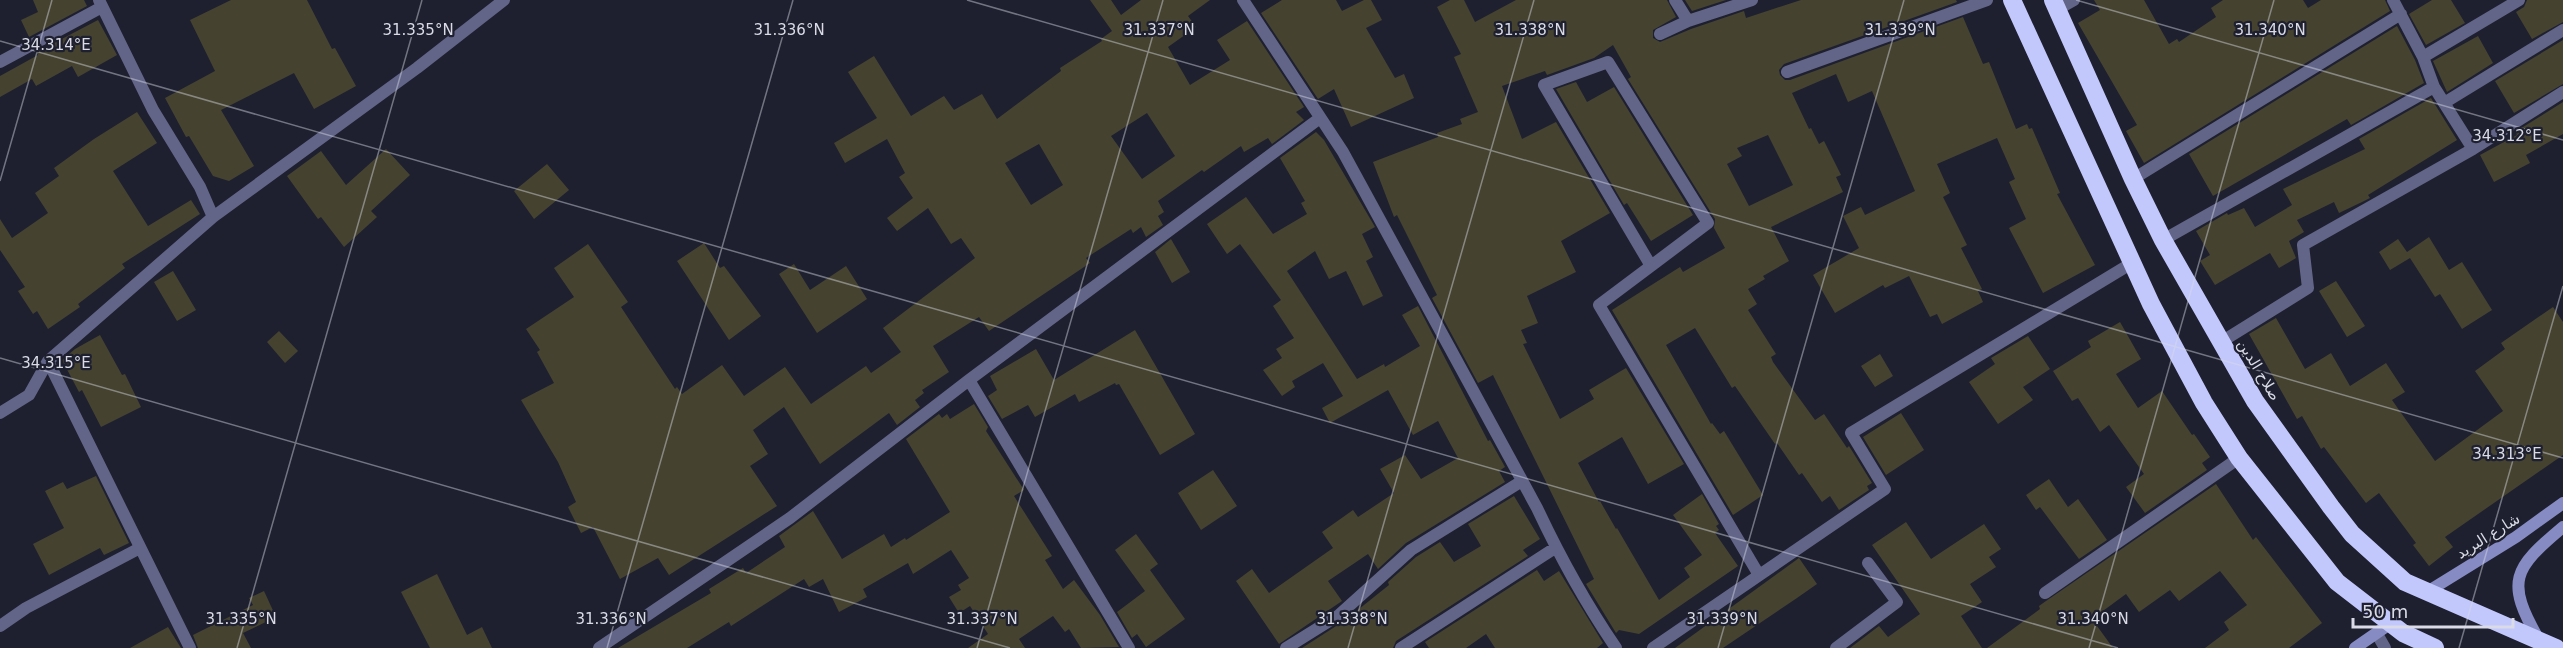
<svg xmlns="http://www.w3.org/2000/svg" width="2563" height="648" font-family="'DejaVu Sans','Noto Naskh Arabic',sans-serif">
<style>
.building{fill:#454330;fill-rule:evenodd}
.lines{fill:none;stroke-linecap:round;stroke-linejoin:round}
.lane{stroke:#626588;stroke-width:12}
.street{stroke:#626588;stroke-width:12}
.secondary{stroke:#868bc3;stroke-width:12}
.highway{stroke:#c2c8fc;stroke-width:18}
.ticks{fill:none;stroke:#dadbe7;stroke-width:1.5;stroke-opacity:0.45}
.labels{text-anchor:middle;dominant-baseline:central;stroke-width:4.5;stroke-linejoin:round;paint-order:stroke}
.street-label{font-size:15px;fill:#dadbe7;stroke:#1e2030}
.ticks-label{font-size:15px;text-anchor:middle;fill:#dadbe7;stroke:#1e2030;stroke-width:4.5;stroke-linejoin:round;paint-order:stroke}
</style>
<rect width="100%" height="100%" fill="#1e2030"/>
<!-- building -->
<path class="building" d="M33,0H84L87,6L29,37L21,20L38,12Z
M231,0H307L332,49L335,48L356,86L314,109L294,73L221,110L254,166L229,181L213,176L189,136L186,137L165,98L215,71L190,20Z
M1090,0H1111L1121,15L1141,0H1210L1188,16L1196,27L1168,47L1190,85L1230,60L1217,40L1247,21L1304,107L1296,112L1304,120L1272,144L1268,138L1244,152L1241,146L1204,172L1202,170L1158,201L1164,212L1158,216L1163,225L1146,237L1141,227L1133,233L1131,229L1086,258L1090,263L989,331L979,317L933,346L949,372L922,390L924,393L915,400L920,407L897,425L889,413L820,464L784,407L753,430L768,454L750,466L777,506L669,575L658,558L620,579L593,527L581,533L568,507L576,502L558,462L521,400L554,383L537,352L540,350L526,329L574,297L554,268L588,244L628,302L621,307L675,389L677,387L682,394L722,365L744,396L785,367L811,404L866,366L871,373L901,352L883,328L975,258L961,238L951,244L928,208L897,231L887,218L913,198L899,177L905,173L887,139L845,163L834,143L877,118L848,72L874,56L911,116L944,96L954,110L982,94L997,119L1061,71L1060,68L1102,41L1101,39L1112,31ZM1147,113L1175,156L1142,179L1111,136ZM1039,144L1063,185L1031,205L1005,163Z
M1282,0H1336L1342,11L1364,0H1371L1382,20L1366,28L1395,78L1404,74L1414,98L1351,127L1334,89L1318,99L1261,13Z
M1450,0H1464L1475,22L1516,0H1667L1676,17L1653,30V38L1660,42L1691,29L1744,11L1746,18L1801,0H1956L1957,2L1784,64L1779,70L1780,75L1785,80H1790L1963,17L1983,64L1989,62L2016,129L2027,124L2029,129L2032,128L2060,193L2057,194L2095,265L2043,293L2009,228L2026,219L2009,182L2015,179L1997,138L1937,164L1950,193L1943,197L1967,245L1961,248L1982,289L1978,291L1983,302L1942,324L1937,314L1930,317L1909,276L1885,288L1883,285L1835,313L1813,275L1859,248L1843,216L1861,207L1865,215L1915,191L1872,91L1848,102L1836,74L1792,93L1809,129L1811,128L1819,144L1824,141L1841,175L1836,177L1843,192L1771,227L1789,261L1763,276L1765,279L1748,289L1757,304L1748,310L1776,354L1771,357L1773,362L1815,420L1824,414L1847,448L1849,446L1872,483L1867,486L1869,490L1839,510L1830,496L1822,502L1802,473L1799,475L1777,443L1775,444L1735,386L1732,388L1695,328L1666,345L1711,424L1712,423L1720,434L1724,431L1763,495L1733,515L1612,310L1680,267L1683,272L1725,248L1714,228L1715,219L1628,79L1631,77L1613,45L1594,58L1547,75L1545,71L1502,86L1522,139L1556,122L1610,213L1561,241L1576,272L1527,296L1538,323L1521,330L1527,343L1523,344L1560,419L1594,399L1589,390L1626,368L1684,464L1648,484L1622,437L1578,463L1599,502L1600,501L1616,529L1617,528L1659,600L1690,577L1684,568L1702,555L1673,515L1702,494L1719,524L1716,526L1719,530L1715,533L1738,566L1639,634L1619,630L1616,633L1586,584L1594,579L1493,375L1478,383L1432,298L1437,295L1397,215L1394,217L1373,162L1438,137L1437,133L1462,124L1460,119L1478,112L1454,57L1461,54L1437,7ZM1768,135L1793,185L1749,206L1727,164L1742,156L1737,148Z
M1685,0H1726L1692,11Z
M2094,0H2144L2169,44L2177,39L2179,42L2216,17L2211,8L2223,0H2303L2308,8L2321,0H2385L2390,11L2144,163L2126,131L2137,125L2078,23L2100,10Z
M2432,0H2451L2465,23L2426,45L2409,14Z
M2527,0H2563V22L2532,39L2516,12L2524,7Z
M98,20L117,55L78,77L72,66L36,86L32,79L0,97V76L38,55L37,52Z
M2397,26L2415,60L2424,83L2351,125L2347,119L2213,196L2189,154Z
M2478,36L2493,63L2447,92L2433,61Z
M2563,40V84L2514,113L2495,81Z
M1576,82L1587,102L1614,87L1693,215L1651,241L1627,203L1624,205L1556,89Z
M2431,98L2457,140L2368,195L2370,198L2362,202L2339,213L2334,202L2297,220L2304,232L2289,241L2296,258L2279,268L2270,253L2215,285L2200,261L2210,255L2196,231L2227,213L2228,215L2244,208L2255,227L2292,205L2283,189L2365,149L2359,139Z
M2563,102V134L2526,155L2530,163L2494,182L2480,155L2517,135L2515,132Z
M137,112L157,143L113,171L148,226L191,200L200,214L122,264L125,268L78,304L80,307L48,329L37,311L33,314L18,291L25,287L0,250V219L12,238L48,213L35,193L59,176L54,168L94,139Z
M1316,132L1324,140L1375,227L1362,234L1373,257L1366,261L1383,296L1363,306L1346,271L1329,279L1315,251L1287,271L1357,379L1384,364L1385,367L1420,346L1402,315L1418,306L1488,441L1490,440L1505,467L1499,471L1505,482L1406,543L1378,569L1368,554L1328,581L1342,601L1279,644L1236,581L1252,569L1269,593L1333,548L1322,532L1353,510L1358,517L1394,493L1380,469L1405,455L1421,479L1458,458L1438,421L1413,435L1388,390L1330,423L1322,408L1343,396L1323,363L1292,381L1295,387L1282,396L1263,370L1282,358L1276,349L1294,338L1273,306L1281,300L1240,244L1227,254L1207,224L1246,197L1273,234L1307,214L1301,203L1305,201L1280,158Z
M386,149L410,175L371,211L377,217L344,247L321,217L318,219L287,176L321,151L346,185Z
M547,164L569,190L534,219L514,191Z
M2429,237L2449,270L2462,262L2492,310L2462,329L2440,294L2435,297L2410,258L2390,270L2379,252L2398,239L2407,252Z
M1171,239L1190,272L1172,283L1155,252Z
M704,243L720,268L724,266L761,316L729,340L677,261Z
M794,264L810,290L846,266L867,299L817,333L779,274Z
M173,271L196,310L177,321L154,282Z
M2336,281L2365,326L2347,337L2319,291Z
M2553,307L2563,322V455L2445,537L2453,547L2429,566L2413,545L2416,543L2379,493L2366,503L2324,447L2321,449L2302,416L2297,419L2249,334L2276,318L2305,369L2331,353L2350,386L2386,363L2405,392L2392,400L2435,461L2503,411L2475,371L2505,349L2501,343Z
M2120,322L2141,359L2116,374L2138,408L2162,391L2192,435L2194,434L2210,457L2202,463L2207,470L2145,513L2126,487L2144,474L2109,425L2100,432L2078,398L2072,401L2053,371L2091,347L2088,341Z
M1135,330L1195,434L1160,455L1119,384L1116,385L1115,383L1079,402L1075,394L1035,417L1028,405L1002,419L988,396L997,390L990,376L1036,349L1054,380Z
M279,331L298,351L285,363L267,342Z
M100,335L122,375L125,374L141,407L101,427L82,390L79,392L62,360L75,349Z
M2028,336L2050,369L2023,387L2033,400L1998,424L1969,382L1995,364L1991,358Z
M1880,354L1893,376L1875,387L1861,366Z
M974,404L988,427L986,431L1024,490L1014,496L1052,556L1045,560L1063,589L1074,580L1100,615L1119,647L1081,648L1069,629L1065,632L1053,616L1019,639L1025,648H968L988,634L970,606L959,613L949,597L961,590L958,585L969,578L951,550L913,574L908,563L863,589L867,597L839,612L823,579L809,587L804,579L731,626L729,622L687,648H618L711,593L709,589L743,568L746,573L785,547L779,536L813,511L842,559L884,534L891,547L905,538L906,540L950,512L906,439L939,414L942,418L947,414L950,419Z
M1901,413L1924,450L1886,475L1863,437Z
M1213,470L1237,506L1201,530L1178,493Z
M96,476L129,543L104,555L100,548L49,575L33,544L64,528L45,491L63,482L67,489Z
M2049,479L2068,507L2078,499L2107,540L2079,559L2040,507L2036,510L2026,495Z
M2216,484L2253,540L2256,537L2322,623L2289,648H2205L2229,630L2224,622L2247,605L2220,571L2179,601L2170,590L2139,612L2126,594L2092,619L2113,648H1987L2040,609L2039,606L2046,601Z
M1514,496L1540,539L1523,550L1528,556L1396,641L1393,648H1302L1344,621L1389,585L1388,582L1416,557L1440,542L1454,562L1481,546L1468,524Z
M1906,522L1931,559L1984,524L2001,549L1989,557L1996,567L1970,584L1982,602L1961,616L1982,648H1850L1879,626L1888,637L1920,614L1872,545Z
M1136,534L1158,564L1150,570L1185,619L1146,647L1137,634L1132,638L1117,612L1145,591L1115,550Z
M1799,558L1817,584L1797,598L1723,648H1675Z
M1537,570L1544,581L1559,571L1603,643L1597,648H1495L1486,634L1466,648H1429L1425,642Z
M437,574L467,635L482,627L492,648H430L401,592Z
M264,591L276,617L243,633L251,648H198L193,635L253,605L249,598Z
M168,627L181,648H130Z"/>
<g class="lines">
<!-- lane -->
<path class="lane" d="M2444,103L2563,30"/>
<!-- street -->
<path class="street" d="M99,0L153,110L200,187L213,217
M1243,0L1343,152L1537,508C1560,557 1586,604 1616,648
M1675,0L1688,21
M2393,0L2423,57L2434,87L2473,149
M2058,9L2074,0
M1660,34L1688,21L1752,0
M2423,57L2519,0
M0,62L102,7
M1787,72L1987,0
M2133,179L2401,14
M2163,240L2434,87
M1651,266L1708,223L1608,62L1544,85L1651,266L1599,305L1759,575
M2221,342L2308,288L2303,245L2473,149L2563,92
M48,361L213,217L417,68L504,0
M969,380L1129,648
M0,413L29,395L48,361L190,648
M2045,593L2239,458
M0,626L26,608L140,548
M2377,634L2385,648
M599,648L790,518L969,380L1320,118
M1286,648L1339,615L1411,550L1522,481
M1401,648L1555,548
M1653,648L1885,489L1851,433L2132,263
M1836,648L1897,602L1868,563"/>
<!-- secondary -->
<path class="secondary" d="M2427,592L2516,537L2563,503
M2539,640C2505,581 2513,569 2563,527
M2355,648L2391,623"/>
<!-- highway -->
<path class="highway" d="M2012,0L2151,304L2204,403L2239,458L2337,582L2403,633L2435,648
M2053,0L2133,179L2163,240L2255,401L2331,507L2352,534L2405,582L2556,648"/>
</g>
<!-- ticks -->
<path class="ticks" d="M967,0L2563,458M2076,0L2563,140M0,41L2118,648M0,181L52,0M0,358L1010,648M237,648L422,0M607,648L793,0M977,648L1163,0M1348,648L1534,0M1718,648L1904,0M2089,648L2274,0M2459,648L2563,286"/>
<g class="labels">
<!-- street labels -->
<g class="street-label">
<text transform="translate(2259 370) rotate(59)">صلاح الدين</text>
<text transform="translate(2488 536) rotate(-32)">شارع البريد</text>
</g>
</g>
<g class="ticks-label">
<text x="418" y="35">31.335°N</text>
<text x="789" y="35">31.336°N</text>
<text x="1159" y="35">31.337°N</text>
<text x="1530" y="35">31.338°N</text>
<text x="1900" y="35">31.339°N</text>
<text x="2270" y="35">31.340°N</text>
<text x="56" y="50">34.314°E</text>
<text x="2507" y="141">34.312°E</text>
<text x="56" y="368">34.315°E</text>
<text x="2507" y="459">34.313°E</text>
<text x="611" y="624">31.336°N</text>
<text x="1722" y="624">31.339°N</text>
<text x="2093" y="624">31.340°N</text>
<text x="241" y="624">31.335°N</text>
<text x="982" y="624">31.337°N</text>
<text x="1352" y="624">31.338°N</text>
</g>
<!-- scale -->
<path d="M2353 618v9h160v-9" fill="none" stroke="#dadbe7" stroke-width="3"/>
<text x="2362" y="618" font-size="18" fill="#dadbe7" stroke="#1e2030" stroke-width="4.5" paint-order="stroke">50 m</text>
</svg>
